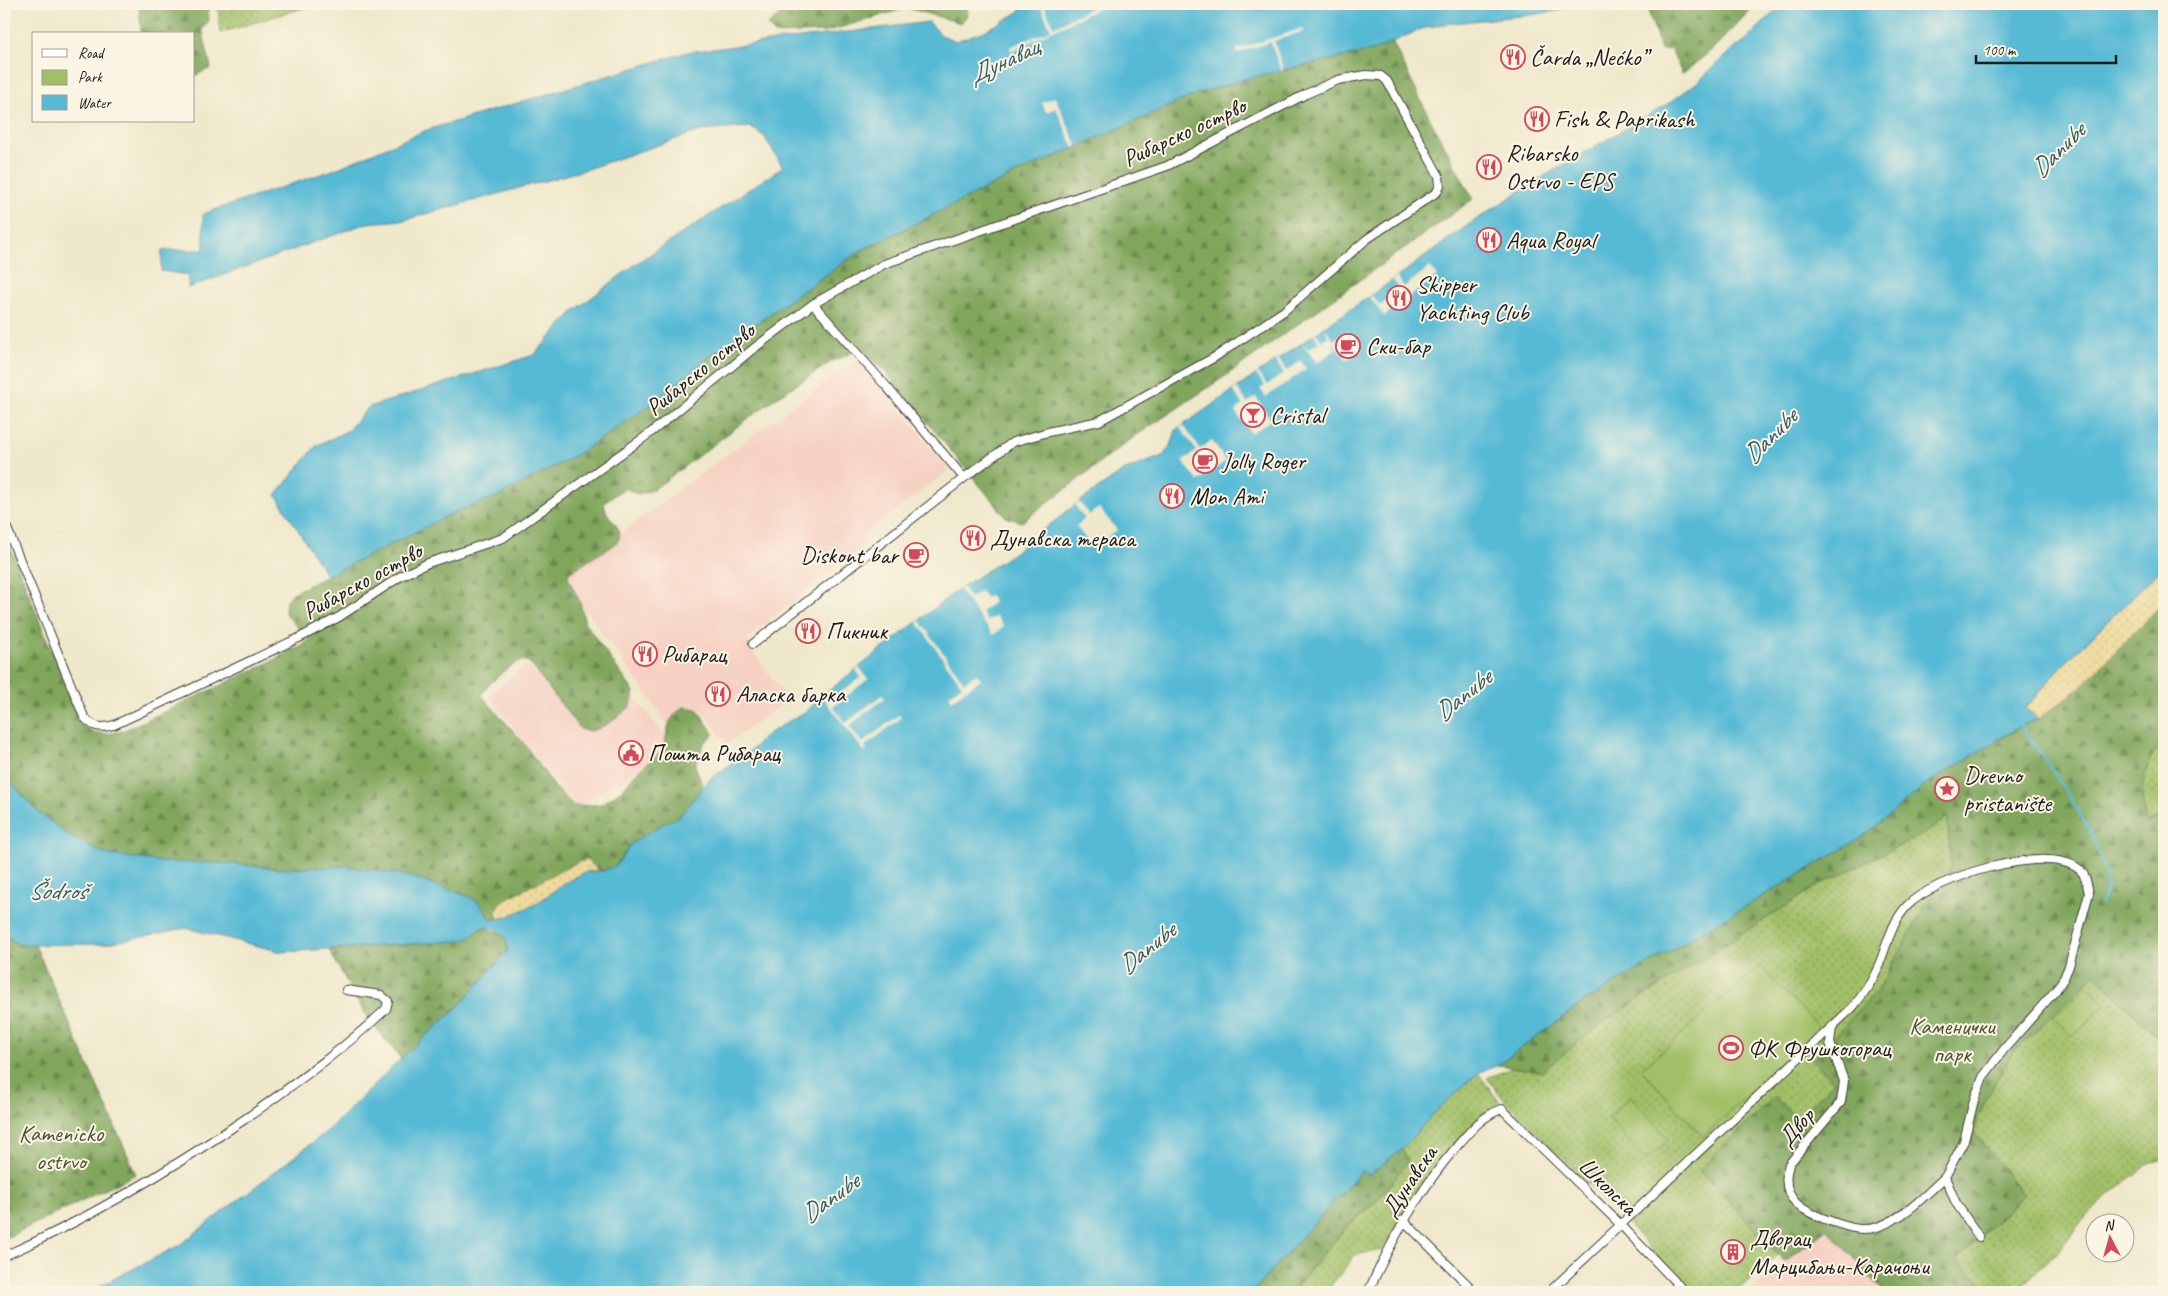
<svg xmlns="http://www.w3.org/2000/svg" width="2168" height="1296" font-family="Caveat,sans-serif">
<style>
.built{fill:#f6d2c4}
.green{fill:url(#green-dots);stroke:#5e6e42}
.forest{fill:url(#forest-firs);stroke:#4e613c}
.sand{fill:url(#sand-dots);stroke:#857b5d}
.pitch{fill:#a1bf67;stroke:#5e6e42}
.water{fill:#56bad5;stroke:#396b78}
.pier{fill:#efe8cb}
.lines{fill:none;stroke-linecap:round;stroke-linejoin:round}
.stream{stroke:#56bad5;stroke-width:2.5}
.street-casing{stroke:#3c3b36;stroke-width:10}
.street{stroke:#fff;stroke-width:8}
.labels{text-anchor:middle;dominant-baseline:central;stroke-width:4;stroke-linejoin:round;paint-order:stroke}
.poi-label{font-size:24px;fill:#1c1c1c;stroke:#fcf5e5;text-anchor:start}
.street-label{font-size:24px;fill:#1c1c1c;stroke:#fcf5e5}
.park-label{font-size:24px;fill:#4b5536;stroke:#fcf5e5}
.water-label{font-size:25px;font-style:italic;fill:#335b66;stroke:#fcf5e5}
</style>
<defs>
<pattern id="green-dots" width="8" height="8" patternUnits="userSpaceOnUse" patternTransform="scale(1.25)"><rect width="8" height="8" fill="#a1bf67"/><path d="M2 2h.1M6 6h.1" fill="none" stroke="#829a54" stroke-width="1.8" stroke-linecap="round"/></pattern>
<pattern id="forest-firs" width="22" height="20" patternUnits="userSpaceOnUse" patternTransform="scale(1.25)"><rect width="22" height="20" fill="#80a65c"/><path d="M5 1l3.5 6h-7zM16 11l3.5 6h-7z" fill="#68864b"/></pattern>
<pattern id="sand-dots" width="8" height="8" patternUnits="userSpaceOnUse" patternTransform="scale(1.25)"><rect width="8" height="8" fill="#eeda9e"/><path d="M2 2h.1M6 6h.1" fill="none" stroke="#ccba88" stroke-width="1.8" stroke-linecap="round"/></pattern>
</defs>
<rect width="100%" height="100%" fill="#fcf5e5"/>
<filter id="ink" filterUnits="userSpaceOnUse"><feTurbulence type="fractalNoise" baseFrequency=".02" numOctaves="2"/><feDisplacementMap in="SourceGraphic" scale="10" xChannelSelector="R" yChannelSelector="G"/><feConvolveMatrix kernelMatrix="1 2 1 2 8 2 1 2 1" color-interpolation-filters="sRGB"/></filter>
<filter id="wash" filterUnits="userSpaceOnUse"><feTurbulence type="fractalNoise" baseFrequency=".0096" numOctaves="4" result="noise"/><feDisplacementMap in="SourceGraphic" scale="20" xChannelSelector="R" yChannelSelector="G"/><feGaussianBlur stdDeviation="1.12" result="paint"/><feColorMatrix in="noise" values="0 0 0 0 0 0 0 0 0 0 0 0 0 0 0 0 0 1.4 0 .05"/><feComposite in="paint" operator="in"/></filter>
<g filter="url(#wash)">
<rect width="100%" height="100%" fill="#efe8cb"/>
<!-- built -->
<path class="built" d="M860,357L949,470L862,536L866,543L745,640L788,700L727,744L702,710L673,731L548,558L619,534Z
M587,636L671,743L620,783L616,779L577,809L488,695L527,665L536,675Z
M1827,1229L1886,1292H1748L1785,1262Z"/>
<!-- green -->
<path class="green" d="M218,4H316L220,33Z
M2164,602V1159L2149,1163L2109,1195L2081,1222L2059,1250L2015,1292H1884L1863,1271L1866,1244L1812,1223L1736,1292H1689L1624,1219L1507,1103L1487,1078L1507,1070L1540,1048Z
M1478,1073L1500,1103C1449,1139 1415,1197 1382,1250L1355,1255L1326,1292H1292L1346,1227L1375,1203L1408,1161L1402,1149L1435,1112Z"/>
<!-- forest -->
<path class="forest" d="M139,4H208L209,21L202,29L211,68L194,76V34H141Z
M823,4H967L968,14L961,23L907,8L825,32L775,34L767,26C772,22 777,16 783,13C795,6 810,9 823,4Z
M1694,4H1756L1713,49L1682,74L1671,49L1661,50L1648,10Z
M1392,41L1430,119L1473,199L1227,375L1134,437L1022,522L1006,517L881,367L868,357L855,351L831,362L774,399L653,490L638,494L625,488L605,501C601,516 624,525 619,539L615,544L569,573L568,578L580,602L585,623L634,692L631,706C619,716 596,737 580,729L529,662C525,661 524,660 521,661C512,663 482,688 482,696L523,742L555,787L574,806L602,804L622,790L636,773L665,749C666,730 668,717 684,707L697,709L714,734L704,743L695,765L703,787L679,817L664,823L625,852L614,868L602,871L582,860L578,862L502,901L496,911L498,920H491L478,902L470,897L405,875L346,866L280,869L227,863L163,862L104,854L71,837L39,813L4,775V531L80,723C95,736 108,735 125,730L262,666L309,641L285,613L286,600L293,593L459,510L499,496L581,452L650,405L710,356L860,251L1017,173L1199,93L1252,77L1375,50Z
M2164,566V750L2155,751C2142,772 2139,799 2146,822L2164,817V1044L2095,975L2012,1054L1986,1099L1973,1131L2024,1195L1957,1260L1990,1292H1886L1827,1229L1785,1262L1699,1170L1774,1096L1796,1119L1834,1082L1812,1060L1878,990L1925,906L1951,868L1947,817L1926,833L1819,885L1603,1022L1542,1072L1498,1065L1582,1003L1861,838L1928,783L2021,726L2037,719Z
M485,927L500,933L507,939V952L457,1008L401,1059L366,1016L329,950L457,941Z
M4,935L20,945H35L136,1174L4,1239Z
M1402,1149L1408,1161L1375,1203L1346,1227L1292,1292H1246L1255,1289L1361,1171L1369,1174Z"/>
<!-- sand -->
<path class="sand" d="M2164,566V602L2079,689L2038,719L2025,709L2061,667Z
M586,860L599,870C575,871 556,891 537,903C525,911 511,916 498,920L496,911L502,901L578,862Z"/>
<!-- pitch -->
<path class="pitch" d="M1760,966L1819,1027L1703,1137L1641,1069Z
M2088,986L2106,1005L2072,1036L2054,1017Z
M1631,1096L1669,1140L1645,1160L1608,1117Z"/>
<!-- water -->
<path class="water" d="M1023,4H1575L1559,10L1538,14L1444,24L1421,29L1375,50L1252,77L1199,93L1017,173L860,251L715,352L650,405L581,452L499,496L459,510L327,576L276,495L316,446L347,431L369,407L534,355L574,311L637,263L783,167L764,136L750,127L700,131L584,170L404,220L367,223L188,288V275L161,271L162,250H204L203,214L333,170L427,130L688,52L929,22L941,35L956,41L985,31L1019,12Z
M1782,4H2164V566L2061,667L2025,708L2038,719L2020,726L1928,783L1861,838L1582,1003L1498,1065L1478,1073L1435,1112L1402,1149L1369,1175L1361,1171L1255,1289L1246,1292H88L178,1246L325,1133L412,1048L457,1008L507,952C510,939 500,926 485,927C477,927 475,935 469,938C466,940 461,940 457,941L282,952L186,928L103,944L20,945L4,935V775L39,813L71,837L104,854L163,862L227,863L280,869L346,866L405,875L470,897L478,902L491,920L507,917L536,904L562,885L586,872L603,871L616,866L631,844L664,823L679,817L709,780L752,749L766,735L808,710L822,696L959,589L1015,552L1075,505L1123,471L1163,456L1172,443L1176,430L1393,280L1468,225L1531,184L1671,102L1699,81L1727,54L1746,40Z"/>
<!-- pier -->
<path class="pier" d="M1040,4H1043L1054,27L1099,4L1103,6L1011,51L1010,47L1051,30Z
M1303,28L1304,31L1274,41L1283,70L1281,71L1271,42L1237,53L1236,50Z
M1055,97L1077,146L1074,148L1056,108L1046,112L1042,103Z
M1430,267L1437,276L1384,316L1369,296L1371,295L1380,306L1401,290L1393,280L1397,277L1404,287Z
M1324,327L1334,340L1348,331L1362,350L1347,360L1333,342L1332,343L1336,349L1317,363L1302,343L1309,349L1319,342L1314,335L1316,333L1322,341L1328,336Z
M1278,359L1287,371L1301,361L1306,369L1266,397L1260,389L1265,386L1256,374L1258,373L1267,385L1284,373L1275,361Z
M1237,388L1247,403L1256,397L1271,420L1251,433L1235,411L1243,405L1233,390Z
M1183,425L1200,449L1212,441L1226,461L1198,481L1183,461L1197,451L1180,427Z
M1079,502L1089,515L1099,508L1117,530L1093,548L1076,526L1085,519L1075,505Z
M962,587L970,598L981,591L986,598L990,596L994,602L981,612L987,621L996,616L1004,627L993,635L959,589Z
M919,620L964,682L977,674L981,679L952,700L949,695L962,685L917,622Z
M859,667L868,679L833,707L846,723L882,695L885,698L849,726L862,743L899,715L901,718L865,746L867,750L865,752L822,696L824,694L829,701L861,677L856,670Z"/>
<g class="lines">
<!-- stream -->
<path class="stream" d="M2021,726C2044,759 2114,851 2106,891C2105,896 2102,901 2100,905"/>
</g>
</g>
<g filter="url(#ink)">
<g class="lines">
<defs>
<path id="street" d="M4,521L84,717C93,727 100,729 114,725L301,637L339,617L401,576L428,563L503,538L649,434L753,349L813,304L884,264L1167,166L1306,94L1338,80L1366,75L1381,76L1387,81L1439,176L1440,185L1437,192L1367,239L1284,311L1215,357L1099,421L1048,432L1013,442L964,478
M753,644L964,478L887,387L813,304
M1832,1027L1830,1043L1844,1081L1841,1102L1789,1164C1778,1201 1804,1212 1833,1222C1848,1227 1862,1232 1877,1227C1903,1219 1926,1195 1945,1177
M1403,1220L1475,1292
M4,1256C91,1218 172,1169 251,1115C297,1082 345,1048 386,1009L388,1001L381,995L346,990
M1368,1292C1393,1238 1419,1190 1458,1145C1471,1130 1482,1116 1502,1109L1621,1225L1685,1292
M1549,1292L1853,1007C1862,996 1870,985 1876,972C1886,950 1890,924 1907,906C1933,878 2044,843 2079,869C2086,874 2087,885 2089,893L2069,966L2064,978L2056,990L2005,1048L1983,1077L1974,1100L1964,1141L1945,1177L1956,1203L1979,1237"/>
</defs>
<!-- street casing -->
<use href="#street" class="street-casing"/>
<!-- street -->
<use href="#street" class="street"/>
</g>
</g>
<!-- icons -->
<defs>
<symbol id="restaurant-ring" viewBox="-11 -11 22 22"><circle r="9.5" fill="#fcf5e5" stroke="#d1495b" stroke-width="1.5"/><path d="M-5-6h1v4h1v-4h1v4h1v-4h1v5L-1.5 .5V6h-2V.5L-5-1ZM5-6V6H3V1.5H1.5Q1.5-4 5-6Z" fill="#d1495b"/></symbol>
<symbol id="cafe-ring" viewBox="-11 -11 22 22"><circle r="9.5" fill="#fcf5e5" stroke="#d1495b" stroke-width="1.5"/><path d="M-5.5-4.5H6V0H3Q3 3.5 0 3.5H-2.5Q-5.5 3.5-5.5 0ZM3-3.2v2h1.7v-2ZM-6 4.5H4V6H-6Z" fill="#d1495b"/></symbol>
<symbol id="bar-ring" viewBox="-11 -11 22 22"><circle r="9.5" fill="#fcf5e5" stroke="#d1495b" stroke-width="1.5"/><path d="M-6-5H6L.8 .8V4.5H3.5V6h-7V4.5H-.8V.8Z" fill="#d1495b"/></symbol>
<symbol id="civic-ring" viewBox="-11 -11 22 22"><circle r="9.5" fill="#fcf5e5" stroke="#d1495b" stroke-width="1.5"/><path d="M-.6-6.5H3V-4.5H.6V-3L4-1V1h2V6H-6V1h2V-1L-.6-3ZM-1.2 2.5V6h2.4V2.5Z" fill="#d1495b"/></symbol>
<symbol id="sight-ring" viewBox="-11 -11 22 22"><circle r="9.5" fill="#fcf5e5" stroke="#d1495b" stroke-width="1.5"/><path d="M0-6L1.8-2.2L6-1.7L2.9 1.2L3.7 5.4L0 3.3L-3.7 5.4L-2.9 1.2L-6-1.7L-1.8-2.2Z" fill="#d1495b"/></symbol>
<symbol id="stadium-ring" viewBox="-11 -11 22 22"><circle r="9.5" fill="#fcf5e5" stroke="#d1495b" stroke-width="1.5"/><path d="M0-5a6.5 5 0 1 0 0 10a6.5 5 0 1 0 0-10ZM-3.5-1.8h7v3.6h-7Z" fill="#d1495b"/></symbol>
<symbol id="building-ring" viewBox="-11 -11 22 22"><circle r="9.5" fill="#fcf5e5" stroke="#d1495b" stroke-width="1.5"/><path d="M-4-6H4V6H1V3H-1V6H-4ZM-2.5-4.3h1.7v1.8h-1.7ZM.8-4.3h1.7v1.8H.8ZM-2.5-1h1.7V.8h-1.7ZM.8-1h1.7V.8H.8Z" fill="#d1495b"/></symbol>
</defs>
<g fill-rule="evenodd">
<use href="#restaurant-ring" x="1499" y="43" width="28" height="28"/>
<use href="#restaurant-ring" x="1523" y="105" width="28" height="28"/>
<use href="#restaurant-ring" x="1475" y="153" width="28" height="28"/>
<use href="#restaurant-ring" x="1475" y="226" width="28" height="28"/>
<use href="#restaurant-ring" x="1385" y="284" width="28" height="28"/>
<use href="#cafe-ring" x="1334" y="332" width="28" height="28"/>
<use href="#bar-ring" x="1239" y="401" width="28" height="28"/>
<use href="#cafe-ring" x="1191" y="447" width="28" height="28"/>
<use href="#restaurant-ring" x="1158" y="482" width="28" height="28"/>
<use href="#restaurant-ring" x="959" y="524" width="28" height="28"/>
<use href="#cafe-ring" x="902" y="541" width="28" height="28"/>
<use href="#restaurant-ring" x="794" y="617" width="28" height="28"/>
<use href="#restaurant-ring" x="631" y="640" width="28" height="28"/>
<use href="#restaurant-ring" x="704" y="680" width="28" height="28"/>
<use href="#civic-ring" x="617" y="739" width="28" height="28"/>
<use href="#sight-ring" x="1933" y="775" width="28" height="28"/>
<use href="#stadium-ring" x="1717" y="1034" width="28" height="28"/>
<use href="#building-ring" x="1719" y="1238" width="28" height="28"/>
</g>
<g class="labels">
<!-- poi labels -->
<g class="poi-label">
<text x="1530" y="57">Čarda „Nećko”</text>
<text x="1554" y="119">Fish &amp; Paprikash</text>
<text x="1506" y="153">Ribarsko<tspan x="1506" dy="28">Ostrvo - EPS</tspan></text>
<text x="1506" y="240">Aqua Royal</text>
<text x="1416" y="284">Skipper<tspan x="1416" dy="28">Yachting Club</tspan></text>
<text x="1366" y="346">Ски-бар</text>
<text x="1270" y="415">Cristal</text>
<text x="1222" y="461">Jolly Roger</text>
<text x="1190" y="496">Mon Ami</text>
<text x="990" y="538">Дунавска тераса</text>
<text x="898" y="555" text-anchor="end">Diskont bar</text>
<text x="826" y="631">Пикник</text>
<text x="662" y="654">Рибарац</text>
<text x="736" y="694">Аласка барка</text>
<text x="648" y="753">Пошта Рибарац</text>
<text x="1964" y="775">Drevno<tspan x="1964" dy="28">pristanište</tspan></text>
<text x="1748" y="1048">ФК Фрушкогорац</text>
<text x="1750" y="1238">Дворац<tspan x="1750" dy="28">Марцибањи-Карачоњи</tspan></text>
</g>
<!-- street labels -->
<g class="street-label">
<text transform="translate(1184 132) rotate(-25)">Рибарско острво</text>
<text transform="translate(700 369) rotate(-39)">Рибарско острво</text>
<text transform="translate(362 581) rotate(-29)">Рибарско острво</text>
<text transform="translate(1796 1127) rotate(-49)">Двор</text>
<text transform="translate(1409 1181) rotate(-56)">Дунавска</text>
<text transform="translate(1608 1186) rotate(44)">Школска</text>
</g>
<!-- park labels -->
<g class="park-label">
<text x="1952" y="1026">Каменички<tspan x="1952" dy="28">парк</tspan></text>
<text x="61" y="1133">Kamenicko<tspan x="61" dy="28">ostrvo</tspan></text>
</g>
<!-- water labels -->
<g class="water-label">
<text transform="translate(1004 61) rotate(-25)">Дунавац</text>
<text transform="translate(2058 150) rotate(-45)">Danube</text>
<text transform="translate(1770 436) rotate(-45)">Danube</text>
<text transform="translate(1463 695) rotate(-39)">Danube</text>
<text x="57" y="891">Šodroš</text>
<text transform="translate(1147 948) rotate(-39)">Danube</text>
<text transform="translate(830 1198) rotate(-36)">Danube</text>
</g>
</g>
<!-- margin -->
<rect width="2168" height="1296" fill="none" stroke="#fcf5e5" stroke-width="20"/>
<!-- legend -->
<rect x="32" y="32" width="162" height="90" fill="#fcf5e5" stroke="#a29e95"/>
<rect x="42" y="49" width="25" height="8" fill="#ffffff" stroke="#a29e95"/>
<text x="78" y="58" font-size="15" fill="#1c1c1c">Road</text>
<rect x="42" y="70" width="25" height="15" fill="#a1bf67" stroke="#a29e95"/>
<text x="78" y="82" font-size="15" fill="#1c1c1c">Park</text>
<rect x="42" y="95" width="25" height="15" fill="#56bad5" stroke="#a29e95"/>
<text x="78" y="108" font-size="15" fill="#1c1c1c">Water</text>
<!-- north arrow -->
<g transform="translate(2110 1238) rotate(354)"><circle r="24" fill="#fcf5e5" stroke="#a29e95"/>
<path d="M0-4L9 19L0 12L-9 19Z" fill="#d1495b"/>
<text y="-8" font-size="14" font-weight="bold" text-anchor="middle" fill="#1c1c1c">N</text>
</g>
<!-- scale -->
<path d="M1976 55v8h140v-8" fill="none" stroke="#1c1c1c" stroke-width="2.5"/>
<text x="1983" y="55" font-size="15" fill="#1c1c1c" stroke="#fcf5e5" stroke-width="4" paint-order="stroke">100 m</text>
</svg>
